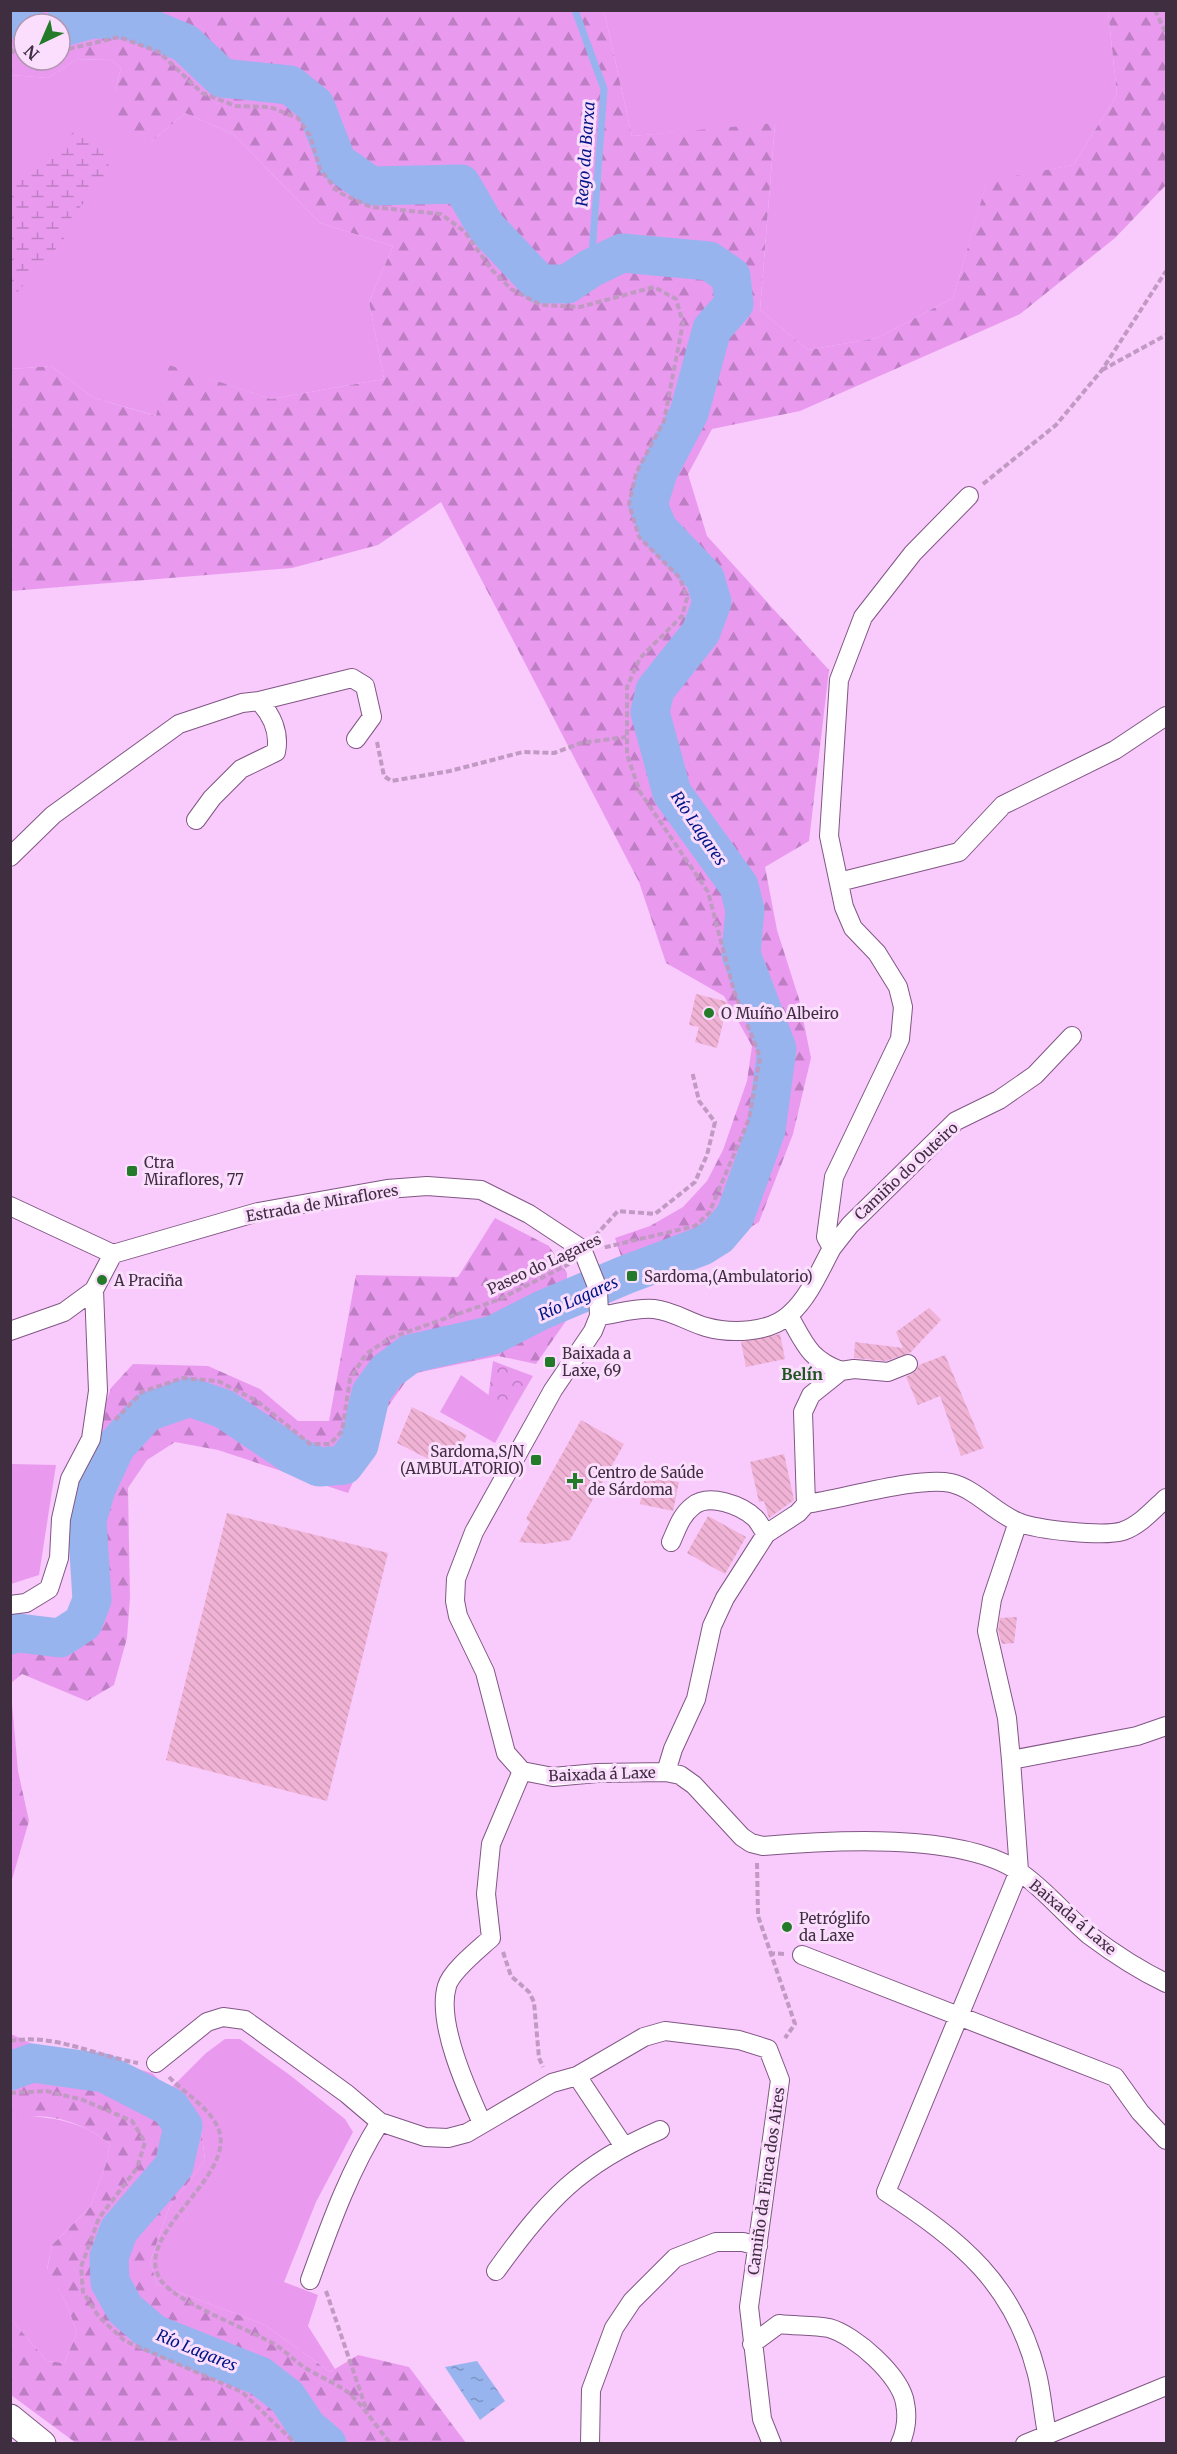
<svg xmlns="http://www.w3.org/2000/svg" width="1177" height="2454" font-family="Merriweather,serif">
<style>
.grass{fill:#e99aef}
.forest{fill:url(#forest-firs);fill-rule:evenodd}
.wetland{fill:url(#wetland-marsh)}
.park{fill:url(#park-crowns)}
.water{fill:url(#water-ripples)}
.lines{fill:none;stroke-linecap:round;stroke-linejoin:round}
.stream{stroke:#97b4ef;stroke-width:7}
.river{stroke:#97b4ef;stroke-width:39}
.building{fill:url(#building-back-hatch)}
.street-casing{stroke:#805784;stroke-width:20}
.primary-casing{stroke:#805784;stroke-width:29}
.path{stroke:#c09ac2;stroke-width:4;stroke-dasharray:6 3;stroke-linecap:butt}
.street{stroke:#fff;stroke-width:18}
.primary{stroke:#fff;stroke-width:27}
.poi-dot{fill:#237b29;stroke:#fbdefd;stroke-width:2}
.labels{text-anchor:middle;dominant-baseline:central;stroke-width:6;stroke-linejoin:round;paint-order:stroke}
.poi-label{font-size:15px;fill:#3f2d40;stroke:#fbdefd;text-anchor:start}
.street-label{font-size:15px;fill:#3f2d40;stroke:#fbdefd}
.water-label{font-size:16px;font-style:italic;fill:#001485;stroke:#fbdefd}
.neighbourhood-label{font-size:16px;font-weight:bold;fill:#1f5521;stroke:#fbdefd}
</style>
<defs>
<pattern id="forest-firs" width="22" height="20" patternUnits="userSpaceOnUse" patternTransform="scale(1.5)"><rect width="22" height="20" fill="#e99aef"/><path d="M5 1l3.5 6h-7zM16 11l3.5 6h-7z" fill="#be7ec3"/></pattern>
<pattern id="wetland-marsh" width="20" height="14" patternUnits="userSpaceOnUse" patternTransform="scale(1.5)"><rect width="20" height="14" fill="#e99aef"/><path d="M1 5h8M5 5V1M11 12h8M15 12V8" fill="none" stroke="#be7ec3"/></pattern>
<pattern id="park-crowns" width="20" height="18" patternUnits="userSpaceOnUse" patternTransform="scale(1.5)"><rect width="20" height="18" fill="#e99aef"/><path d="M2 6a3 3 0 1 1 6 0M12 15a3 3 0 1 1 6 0" fill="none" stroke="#be7ec3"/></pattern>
<pattern id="water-ripples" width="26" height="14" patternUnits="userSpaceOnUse" patternTransform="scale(1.5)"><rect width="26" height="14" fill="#97b4ef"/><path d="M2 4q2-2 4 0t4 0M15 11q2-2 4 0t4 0" fill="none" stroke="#7d93c3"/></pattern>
<pattern id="building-back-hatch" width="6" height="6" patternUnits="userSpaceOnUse" patternTransform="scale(1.5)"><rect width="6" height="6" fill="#f0b2d5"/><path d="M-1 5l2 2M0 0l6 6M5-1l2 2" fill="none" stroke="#cf99b8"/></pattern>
</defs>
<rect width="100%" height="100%" fill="#f9cafc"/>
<!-- grass -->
<path class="grass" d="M604,11H1108L1117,95L1073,165L987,182L953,298L877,338L808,350L760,310L775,124L632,136Z
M77,59L111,60L121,68L115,90L151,142L185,113L233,134L320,223L393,246L369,302L384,379L271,399L170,366L157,416L94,398L51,366L11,369V75L48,78Z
M461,1375L512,1412L495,1443L440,1412Z
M11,1464L56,1465L39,1575L11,1584Z
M225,2039H240L291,2076L345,2119L353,2132L316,2202L284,2282L318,2295L308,2326L335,2369L330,2372L265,2325L157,2284L150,2262L169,2208L205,2160L200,2119L170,2089L206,2053Z
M23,2115C58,2119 82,2121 110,2144L106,2164L90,2207L52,2245L47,2269L66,2302L77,2333L64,2363L47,2361L11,2319V2121Z"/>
<!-- forest -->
<path class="forest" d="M11,11H604L632,136L775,123L760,310L808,350L877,338L953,298L987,181L1073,165L1117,95L1108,11H1166V185L1115,238L1020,314L800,411L712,429L688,474L707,536L829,670L809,841L765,867L777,930L799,999L811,1058L793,1134L759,1222L694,1263L631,1286L615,1238L650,1226L683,1207L707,1181L723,1150L747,1081L752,1046L724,996L666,963L639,882L441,502L378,545L292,568L11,591V369L51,366L94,398L156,416L169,365L271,399L384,379L369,302L393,246L320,223L233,134L185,113L151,142L115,134V90L121,68L111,60L77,59L48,78L11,75ZM24,24H60V60H24Z
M495,1218L549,1246L567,1273L568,1318L536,1364L498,1356L411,1374L387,1408L348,1493L218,1450L175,1442L147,1460L128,1488L130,1598L127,1638L114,1685L87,1701L22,1674L11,1683V1624L61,1628L80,1604L81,1566L76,1486L111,1388L133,1364L208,1366L260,1389L298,1421H329L356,1275L458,1277Z
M11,1692L18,1771L29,1821L11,1883Z
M11,2034L35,2045L81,2053L152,2073L200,2119L205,2160L169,2208L150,2262L157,2284L265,2325L330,2372L358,2355L409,2367L466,2443H76L11,2395V2319L47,2361L64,2363L77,2333L66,2302L47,2270L52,2245L90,2207L106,2164L110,2144C86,2123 41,2108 11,2121Z"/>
<!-- wetland -->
<path class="wetland" d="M81,125L102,143L111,173L72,216L63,241L11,299V181L54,150Z"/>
<!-- park -->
<path class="park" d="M493,1361L533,1376L512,1412L488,1399Z"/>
<!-- water -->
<path class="water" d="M477,2361L505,2401L480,2420L445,2367Z"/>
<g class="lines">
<!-- stream -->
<path class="stream" d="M575,10L604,89L591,268"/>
<!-- river -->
<path class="river" d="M19,10L20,20L28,24
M10,1635L19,1633L60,1638L83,1623L92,1600L87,1520L96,1489L116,1446L147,1412L190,1397L224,1409L291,1454L319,1467L344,1465L359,1445L371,1393L387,1371L410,1354L493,1335L542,1310L625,1275L702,1246L718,1236L735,1216L766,1130L777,1049L741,954L745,910L739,886L672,793L650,712L655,690L701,632L712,602L705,578L658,529L648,505L658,472L689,413L712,329L734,304L731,276L709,261L622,253L591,268L567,284H540L486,227L461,184L371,186L337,162L315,105L290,85L222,78L185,43L129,20L92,19L60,28
M10,2071L32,2063L104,2073L170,2107L183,2126L174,2166L119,2230L109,2257L110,2282L125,2309L154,2334L260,2376L287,2397L307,2427L327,2444"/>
</g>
<!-- building -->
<path class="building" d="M696,994L728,1002L717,1048L695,1042L699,1027L689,1025Z
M929,1308L941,1320L910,1353L886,1361L854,1358L855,1342L903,1348L896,1332Z
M780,1334L785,1359L746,1367L741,1342Z
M945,1355L984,1448L961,1456L940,1396L918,1405L906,1377L916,1371L919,1365Z
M412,1407L467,1435L448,1469L397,1443Z
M581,1420L624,1444L570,1540L544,1544L519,1542L530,1522L526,1519Z
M784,1454L794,1500L769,1518L764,1501L759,1502L750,1462Z
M645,1476L679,1482L673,1511L640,1504Z
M227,1513L388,1553L327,1801L166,1760Z
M708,1516L746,1537L725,1574L687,1553Z
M1017,1617L1014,1643L1002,1644L998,1631L1000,1618Z"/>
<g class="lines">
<defs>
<path id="street" d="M196,820L212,798L241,769L276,752C280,733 272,715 259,701
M10,857L53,815L179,724L242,703L259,701L352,678L365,686L372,717L356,739
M839,882L959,852L1003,805L1115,750L1166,716
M10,1206L113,1254L258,1212L387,1189L427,1186L481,1190L529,1214L582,1249L598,1289L599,1316L593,1331L553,1390L474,1532L456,1579L455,1601L458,1616L485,1672L506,1753L522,1771L553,1777L597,1773L666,1772L680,1775L694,1785L742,1837L751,1843L763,1846C832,1840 960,1832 1018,1871C1044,1888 1065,1915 1089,1935C1113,1953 1139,1970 1166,1983
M832,1248L850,1225L956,1121L999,1100L1035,1075L1072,1036
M599,1316C617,1314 636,1307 654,1309C673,1311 688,1322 706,1327C731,1334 770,1333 790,1314C809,1297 820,1270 832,1248L826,1237L834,1177L900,1039L903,1007L898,987L877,953L853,928L844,907L829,836L839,680L863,617L913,553L969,496
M789,1316C805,1344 809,1359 841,1371
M10,1331L64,1312L94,1290
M806,1504L803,1412L811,1395L841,1371L854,1369L888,1372L908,1364
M671,1542C677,1529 681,1515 693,1506C709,1493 741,1505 755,1518C759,1522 762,1529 766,1534
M10,1605L26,1603L49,1589L59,1558L61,1519L70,1479L91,1439L98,1391L94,1290L113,1254
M1011,1760L1007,1718L987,1631L992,1599L1018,1522
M666,1772L673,1749L696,1699L712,1626L725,1598L766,1534L798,1513L806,1504C843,1499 918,1476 951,1483C976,1489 995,1513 1018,1522C1037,1530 1104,1537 1123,1531C1140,1525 1153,1510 1166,1498
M802,1955L1115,2077L1140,2112L1166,2140
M156,2063L207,2022L223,2017L245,2020L347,2094L380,2122L425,2137L448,2138L467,2133L552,2083L577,2076L644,2037L665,2031L739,2040L768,2049L780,2080L749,2307L762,2419L772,2444
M577,2076L623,2145
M482,2123C467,2090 436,2022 447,1986C451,1971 479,1949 491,1938L486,1894L491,1844L522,1771
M496,2271C546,2201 580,2164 660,2130
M310,2280C330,2225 349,2171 380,2122
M752,2344L779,2324C795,2326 813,2325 829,2328C855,2335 901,2376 905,2403C908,2418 906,2431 900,2444
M1047,2433C1043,2414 1042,2394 1037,2374C1014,2283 961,2241 886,2192L1019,1871L1011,1760L1137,1736L1166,1726
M590,2444L591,2390L614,2328L632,2301L675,2258L716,2242H743L758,2246
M1025,2444L1166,2386"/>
<path id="primary" d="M10,2418L42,2444"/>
</defs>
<!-- street casing -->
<use href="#street" class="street-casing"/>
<!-- primary casing -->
<use href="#primary" class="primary-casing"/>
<!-- path -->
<path class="path" d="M1155,10L1166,34
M10,49L16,54L24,55
M60,51L119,37L159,52L202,93L236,106L270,107L298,118L310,136L320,169L338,192L371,207L441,214L465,232L491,269L511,289L541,305L580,307L654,287L676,299L683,323L664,421L636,473L629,504L639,537L680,578L687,598L682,616L640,658L627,687V755L640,792L708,892L734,991L760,1057L749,1119L709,1213L695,1226L602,1248
M1102,370L1166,335
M983,484L1056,425L1102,370L1166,271
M377,742L384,776L391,781L450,771L523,752L554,753L581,743L626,737
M595,1236L618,1211L655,1214L695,1182L707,1155L715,1122L699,1101L692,1071
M115,1420L142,1392L182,1378L218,1381L257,1401L310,1444H330L342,1431L350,1379L366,1354L390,1338L500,1299L569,1264
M757,1863L758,1916L795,2024L785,2038
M503,1952L511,1976L529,1992L534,2002L539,2058L543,2067
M769,1953L784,1954
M10,2041C54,2033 96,2056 138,2063
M169,2077C185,2094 215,2111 220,2134C230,2181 133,2235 160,2279C174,2302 249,2329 274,2344C286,2351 295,2362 307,2369C320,2377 338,2384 350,2394C366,2409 377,2428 391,2444
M10,2093L46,2091L83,2100L132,2121L145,2142L137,2168L99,2218L81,2267L83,2292L99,2317L125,2341L242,2392L296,2444
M326,2291L367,2411"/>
<!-- street -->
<use href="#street" class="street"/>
<!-- primary -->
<use href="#primary" class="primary"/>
</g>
<!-- markers -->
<g class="poi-dot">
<circle cx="709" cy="1013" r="6"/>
<rect x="126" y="1165" width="12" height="12" rx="3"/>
<rect x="626" y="1270" width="12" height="12" rx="3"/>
<circle cx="102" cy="1280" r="6"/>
<rect x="544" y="1356" width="12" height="12" rx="3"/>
<rect x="530" y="1454" width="12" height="12" rx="3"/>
<path d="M572 1472h6v6h6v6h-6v6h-6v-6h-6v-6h6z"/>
<circle cx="787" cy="1927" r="6"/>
</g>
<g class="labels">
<!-- poi labels -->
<g class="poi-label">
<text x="721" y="1013">O Muíño Albeiro</text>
<text x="144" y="1162">Ctra<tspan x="144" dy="17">Miraflores, 77</tspan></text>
<text x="644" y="1276">Sardoma,(Ambulatorio)</text>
<text x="114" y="1280">A Praciña</text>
<text x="562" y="1353">Baixada a<tspan x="562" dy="17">Laxe, 69</tspan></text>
<text x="524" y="1451" text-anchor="end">Sardoma,S/N<tspan x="524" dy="17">(AMBULATORIO)</tspan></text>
<text x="588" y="1472">Centro de Saúde<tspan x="588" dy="17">de Sárdoma</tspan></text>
<text x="799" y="1918">Petróglifo<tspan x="799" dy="17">da Laxe</tspan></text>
</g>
<!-- street labels -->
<g class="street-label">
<text transform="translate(906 1171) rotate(-43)">Camiño do Outeiro</text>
<text transform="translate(322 1203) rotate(-10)">Estrada de Miraflores</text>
<text transform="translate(544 1264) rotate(-25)">Paseo do Lagares</text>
<text transform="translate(602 1774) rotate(-2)">Baixada á Laxe</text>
<text transform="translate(1073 1917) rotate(40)">Baixada á Laxe</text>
<text transform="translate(766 2181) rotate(-82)">Camiño da Finca dos Aires</text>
</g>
<!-- water labels -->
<g class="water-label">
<text transform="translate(585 154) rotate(-86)">Rego da Barxa</text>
<text transform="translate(699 828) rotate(56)">Río Lagares</text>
<text transform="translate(578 1298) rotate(-24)">Río Lagares</text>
<text transform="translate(197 2350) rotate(22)">Río Lagares</text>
</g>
<!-- neighbourhood labels -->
<g class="neighbourhood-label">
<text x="802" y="1374">Belín</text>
</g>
</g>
<!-- border -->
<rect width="1177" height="2454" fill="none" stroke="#3f2d40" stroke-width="24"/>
<!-- north arrow -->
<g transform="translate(42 42) rotate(224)"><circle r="28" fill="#fbdefd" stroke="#b097b1" stroke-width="1.5"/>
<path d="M0-4.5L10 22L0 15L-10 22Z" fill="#237b29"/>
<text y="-9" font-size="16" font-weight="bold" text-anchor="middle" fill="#3f2d40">N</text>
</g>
</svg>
